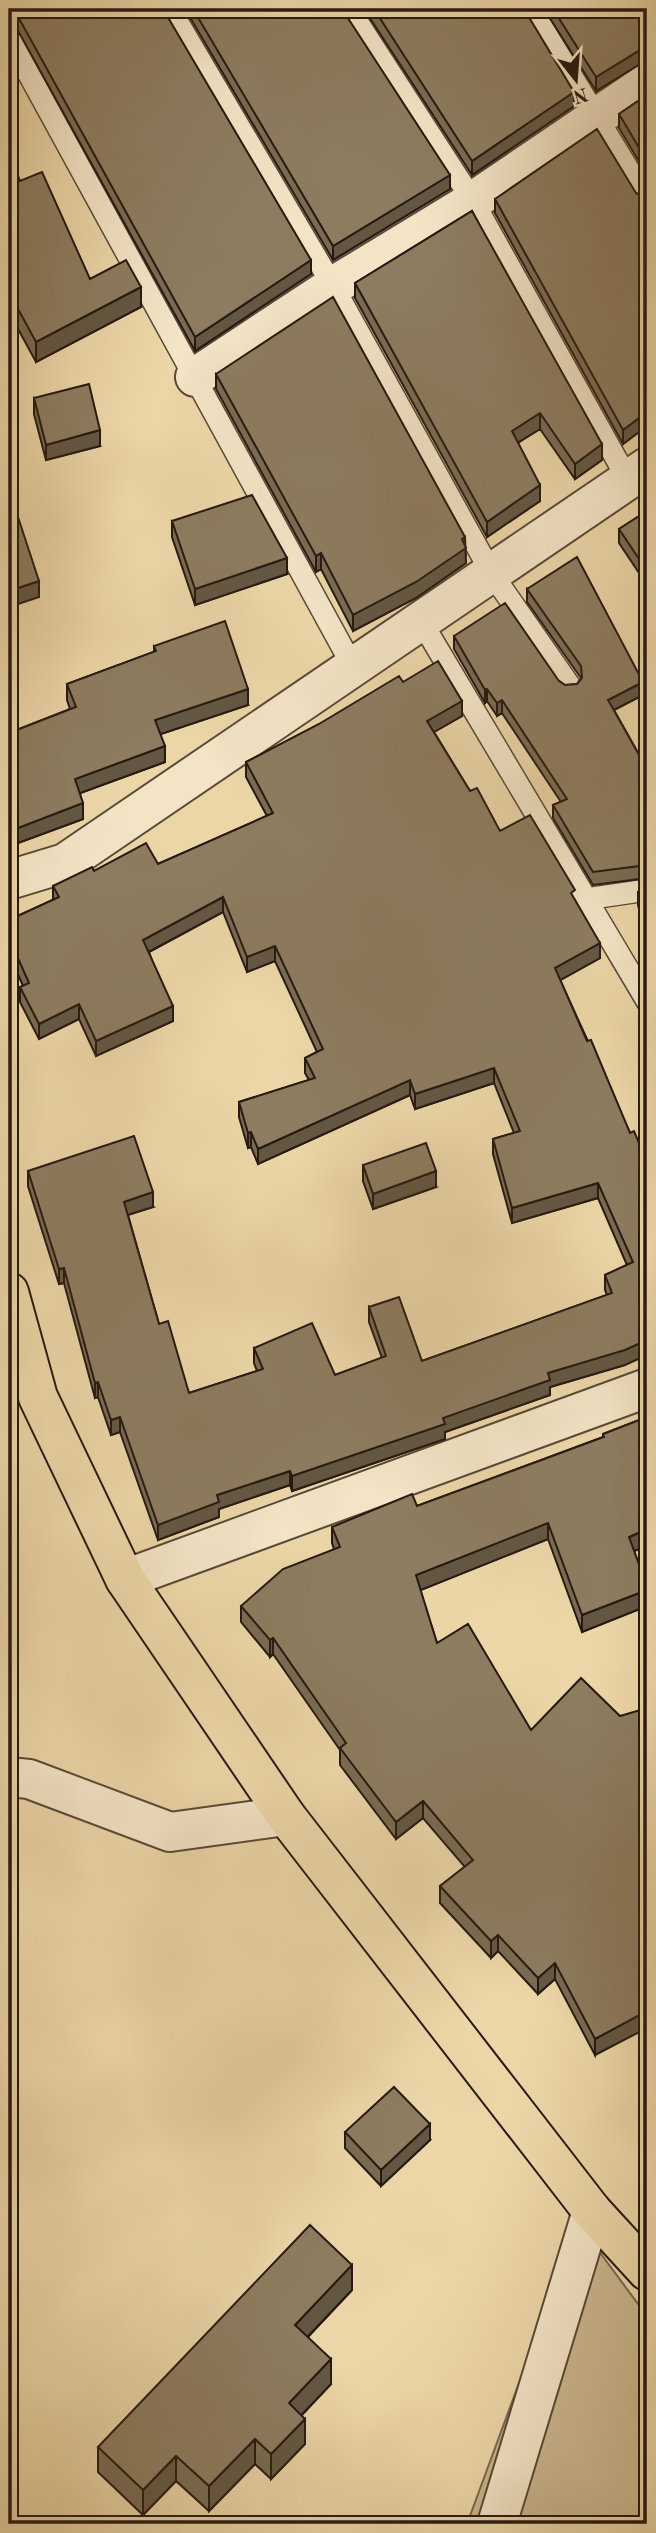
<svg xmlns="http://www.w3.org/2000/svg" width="656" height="2533" font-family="'Old Standard TT',serif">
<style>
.green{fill:#cab68e;stroke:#786850;stroke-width:2}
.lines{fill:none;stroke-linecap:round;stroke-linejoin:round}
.service-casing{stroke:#584938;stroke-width:24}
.minor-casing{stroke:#584938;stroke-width:42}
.primary-casing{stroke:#261a12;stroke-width:42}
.service{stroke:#f3e4c6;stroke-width:21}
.minor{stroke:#f3e4c6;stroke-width:38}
.primary{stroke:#ecd6a8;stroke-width:38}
.wall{fill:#796b53;stroke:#261a12;stroke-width:2}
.shaded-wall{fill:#635743;stroke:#261a12;stroke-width:2}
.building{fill:#8d7c60;stroke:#261a12;stroke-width:2}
</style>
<rect width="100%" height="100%" fill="#ecd6a8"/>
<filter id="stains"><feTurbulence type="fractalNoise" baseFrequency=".00286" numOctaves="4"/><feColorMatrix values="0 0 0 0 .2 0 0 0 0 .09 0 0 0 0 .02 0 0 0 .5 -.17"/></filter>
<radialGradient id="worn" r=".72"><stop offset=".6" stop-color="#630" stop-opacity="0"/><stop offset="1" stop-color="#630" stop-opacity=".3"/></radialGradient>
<!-- green -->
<path class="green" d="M578,2223L647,2316V2524H467Z"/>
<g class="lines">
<defs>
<path id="service" d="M170,9L333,286L492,574L570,686
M349,9L473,201L628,480
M531,9L647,200
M9,38L352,665
M421,621L647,1001
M586,899L647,890"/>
<path id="minor" d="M195,377L333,286L473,201L647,83
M9,880L65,863L647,467
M125,1579L647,1388
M9,1777L29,1779L170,1832L286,1816
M497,2524L592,2211"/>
<path id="primary" d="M9,1292L38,1397L125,1579L286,1816L592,2211L647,2271"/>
</defs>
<!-- service casing -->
<use href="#service" class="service-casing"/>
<!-- minor casing -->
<use href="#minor" class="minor-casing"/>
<!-- primary casing -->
<use href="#primary" class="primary-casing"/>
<!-- service -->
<use href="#service" class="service"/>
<!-- minor -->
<use href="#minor" class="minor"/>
<!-- primary -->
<use href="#primary" class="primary"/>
</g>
<!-- wall -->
<path class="wall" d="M9,9H163L311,274L195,351L16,27H9Z
M185,9H342L450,189L333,260Z
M364,9H524L574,106L472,175Z
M544,9H647V62L645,61L596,91Z
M647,95V175L619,128V114Z
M20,181L90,279L141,307L36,362L17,327L9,331Z
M636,193L647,199V426L623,444L495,213V199Z
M472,211L602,460L575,479L540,429L518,443L540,501L487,537L355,298V283Z
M216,374L465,545L466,563L416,598L353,631L321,569L316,572L216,389Z
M34,398L100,446L46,460L34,414Z
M647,511V585L619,543V529Z
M172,521L287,574L195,605L172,537Z
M527,589L643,695L614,710L647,769V878L593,885L553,818V805L561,802L502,713L497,716L487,701L485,703L454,649V636L559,681L565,685L577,684L581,678L527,602Z
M154,646L248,705L160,734L165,762L80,793L83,819L18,843L9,819V733L70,709L67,700V684L154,652Z
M403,682L462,716L434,732L470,791L500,831L575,900L600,958L560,980L630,1133L647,1162L625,1365L550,1387V1395L445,1432V1439L292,1491L290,1485L219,1509V1517L158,1540L120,1432L111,1435L98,1397L95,1398L64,1283L59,1284L28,1186V1171L153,1207L128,1215L159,1324L189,1393L257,1371L254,1363V1348L335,1375L382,1358L369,1322V1307L422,1361L607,1295L605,1290V1275L627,1265L598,1198L512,1223L493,1154V1139L514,1133L494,1083L415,1109L410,1095L258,1164L251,1147L248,1148L239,1117V1102L309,1080L305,1073V1058L317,1052L275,961L247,972L223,912L149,952L173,1021L96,1056L79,1019L39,1039L20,1002V987L23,986L9,953V920L53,900V886L94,871L158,864L267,816L246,777V762Z
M647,890V938L638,905V892Z
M363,1165L436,1187L373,1209L363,1181Z
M647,1417V1546L634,1551L647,1586V1606L582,1632L548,1539L420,1590L437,1643L531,1730L620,1716L595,2055L555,1979L538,1994L498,1951L491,1958L440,1903V1886L465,1867L423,1818L396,1839L340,1765V1750L273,1654L270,1657L241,1622V1606L334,1549L332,1543V1527L417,1506L603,1437V1434Z
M345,2132L430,2140L381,2186L345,2148Z
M352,2290L308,2337L331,2384L302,2415L305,2444L271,2479L255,2464L209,2511L176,2481L143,2515L98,2472V2447Z"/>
<!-- shaded-wall -->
<path class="shaded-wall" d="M645,47V61L596,91V77Z
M574,92V106L472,175V161Z
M450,175V189L333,260V246Z
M311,260V274L195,351V337Z
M141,287V307L36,362V342Z
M17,307V327L9,331V311Z
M647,412V426L623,444V430Z
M540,413V429L512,446V431Z
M100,430V446L46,460V445Z
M602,444V460L575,479V464Z
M540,485V501L487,537V522Z
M465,537L466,563L416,598L353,631V615Z
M321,553V569L316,572V556Z
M287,558V574L195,605V589Z
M39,581V597L9,607V591Z
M643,682V695L608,713V700Z
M248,689V705L155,736V720Z
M487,689V701L485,703V690Z
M502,700V713L497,716V703Z
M462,701V716L427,736V721Z
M165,746V762L75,795V779Z
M83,803V819L18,843V828Z
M223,897V912L143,955V940Z
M600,943V958L555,983V968Z
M275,946V961L247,972V957Z
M79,1004V1019L39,1039V1024Z
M173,1006V1021L96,1056V1041Z
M494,1068V1083L415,1109V1094Z
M410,1080V1095L258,1164V1149Z
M251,1132V1147L248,1148V1133Z
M436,1171V1187L373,1209V1194Z
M598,1183V1198L512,1223V1208Z
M153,1192V1207L124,1216V1202Z
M64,1268V1283L59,1284V1269Z
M647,1340V1355L625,1365L550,1387V1395L445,1432V1439L292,1491V1476L443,1418L548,1373Z
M98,1382V1397L95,1398V1383Z
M120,1417V1432L111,1435V1420Z
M290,1471V1485L219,1509V1517L158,1540V1525L217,1495Z
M548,1523V1539L416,1592V1575Z
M647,1529V1546L629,1553V1537Z
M647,1590V1606L582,1632V1615Z
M273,1638V1654L270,1657V1640Z
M423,1801V1818L396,1839V1822Z
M498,1935V1951L491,1958V1941Z
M555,1963V1979L538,1994V1978Z
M647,2011V2028L595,2055V2039Z
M430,2124V2140L381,2186V2170Z
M352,2265V2290L295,2350V2325Z
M331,2359V2384L289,2428V2403Z
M305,2419V2444L271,2479V2454Z
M255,2439V2464L209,2511V2486Z
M176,2456V2481L143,2515V2490Z"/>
<!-- building -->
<path class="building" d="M9,9H163L311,260L195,337L16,13H9Z
M193,9H342L450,175L333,246Z
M374,9H524L574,92L472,161Z
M553,9H647V48L645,47L596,77Z
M647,95V161L619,114Z
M597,129L636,193L647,199V412L623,430L495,199Z
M14,165L20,181L42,172L90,279L126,260L141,287L36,342L17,307L9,311V167Z
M472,211L602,444L575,464L540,413L512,431L540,485L487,522L355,283Z
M333,297L465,537L462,539L466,548L416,582L353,615L321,553L316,556L216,374Z
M89,384L100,430L46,445L34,398Z
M252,495L287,558L195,589L172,521Z
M647,511V571L619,529Z
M17,514L39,581L9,591V516Z
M577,557L643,682L608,700L647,769V865L593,872L553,805L567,799L502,700L497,703L487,689L485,690L454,636L505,603L559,681L565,685L577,684L582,678L581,666L527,589Z
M225,621L248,689L155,720L165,746L75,779L83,803L18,828L9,803V733L76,707L67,684L156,651L154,646Z
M438,661L462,701L427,721L470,791L477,788L500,831L530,815L575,890L571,893L600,943L555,968L587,1041L591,1040L630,1133L634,1131L647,1162V1340L625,1350L548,1373L550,1380L443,1418L445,1424L292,1476L290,1471L217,1495L219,1502L158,1525L120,1417L111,1420L98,1382L95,1383L64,1268L59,1269L28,1171L134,1136L153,1192L124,1202L159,1324L168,1321L189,1393L263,1369L254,1348L312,1323L335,1375L386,1356L369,1307L399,1297L422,1361L612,1293L605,1275L633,1262L598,1183L512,1208L493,1139L520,1131L494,1068L415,1094L410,1080L258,1149L251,1132L248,1133L239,1102L315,1078L305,1058L323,1049L275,946L247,957L223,897L143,940L173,1006L96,1041L79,1004L39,1024L20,987L29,983L9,938V920L59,897L53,886L92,867L94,871L146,843L158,864L273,813L246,762L319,724L399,676L403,682Z
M647,890V925L638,892Z
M426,1143L436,1171L373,1194L363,1165Z
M647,1417V1529L629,1537L647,1586V1590L582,1615L548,1523L416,1575L437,1643L468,1624L531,1730L581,1678L620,1716L647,1708V2011L595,2039L555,1963L538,1978L498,1935L491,1941L440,1886L473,1860L423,1801L396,1822L340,1748L346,1743L273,1638L270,1640L241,1606L283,1569L340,1547L332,1527L412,1494L417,1506L604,1437L603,1434Z
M394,2087L430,2124L381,2170L345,2132Z
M310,2225L352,2265L295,2325L331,2359L289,2403L305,2419L271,2454L255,2439L209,2486L176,2456L143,2490L98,2447Z"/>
<!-- margin -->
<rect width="656" height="2533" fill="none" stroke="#ecd6a8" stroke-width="35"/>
<rect x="10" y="10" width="635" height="2512" fill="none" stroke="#261a12" stroke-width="3.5"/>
<rect x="18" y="18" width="621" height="2498" fill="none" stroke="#261a12" stroke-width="2"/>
<!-- north arrow -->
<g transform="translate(576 80) rotate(163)" stroke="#f3e4c6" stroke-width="5" paint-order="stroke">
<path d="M0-5L12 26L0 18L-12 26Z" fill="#261a12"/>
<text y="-10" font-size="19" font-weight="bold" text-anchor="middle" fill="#261a12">N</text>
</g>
<rect width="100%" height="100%" filter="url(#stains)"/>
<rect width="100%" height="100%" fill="url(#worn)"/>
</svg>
